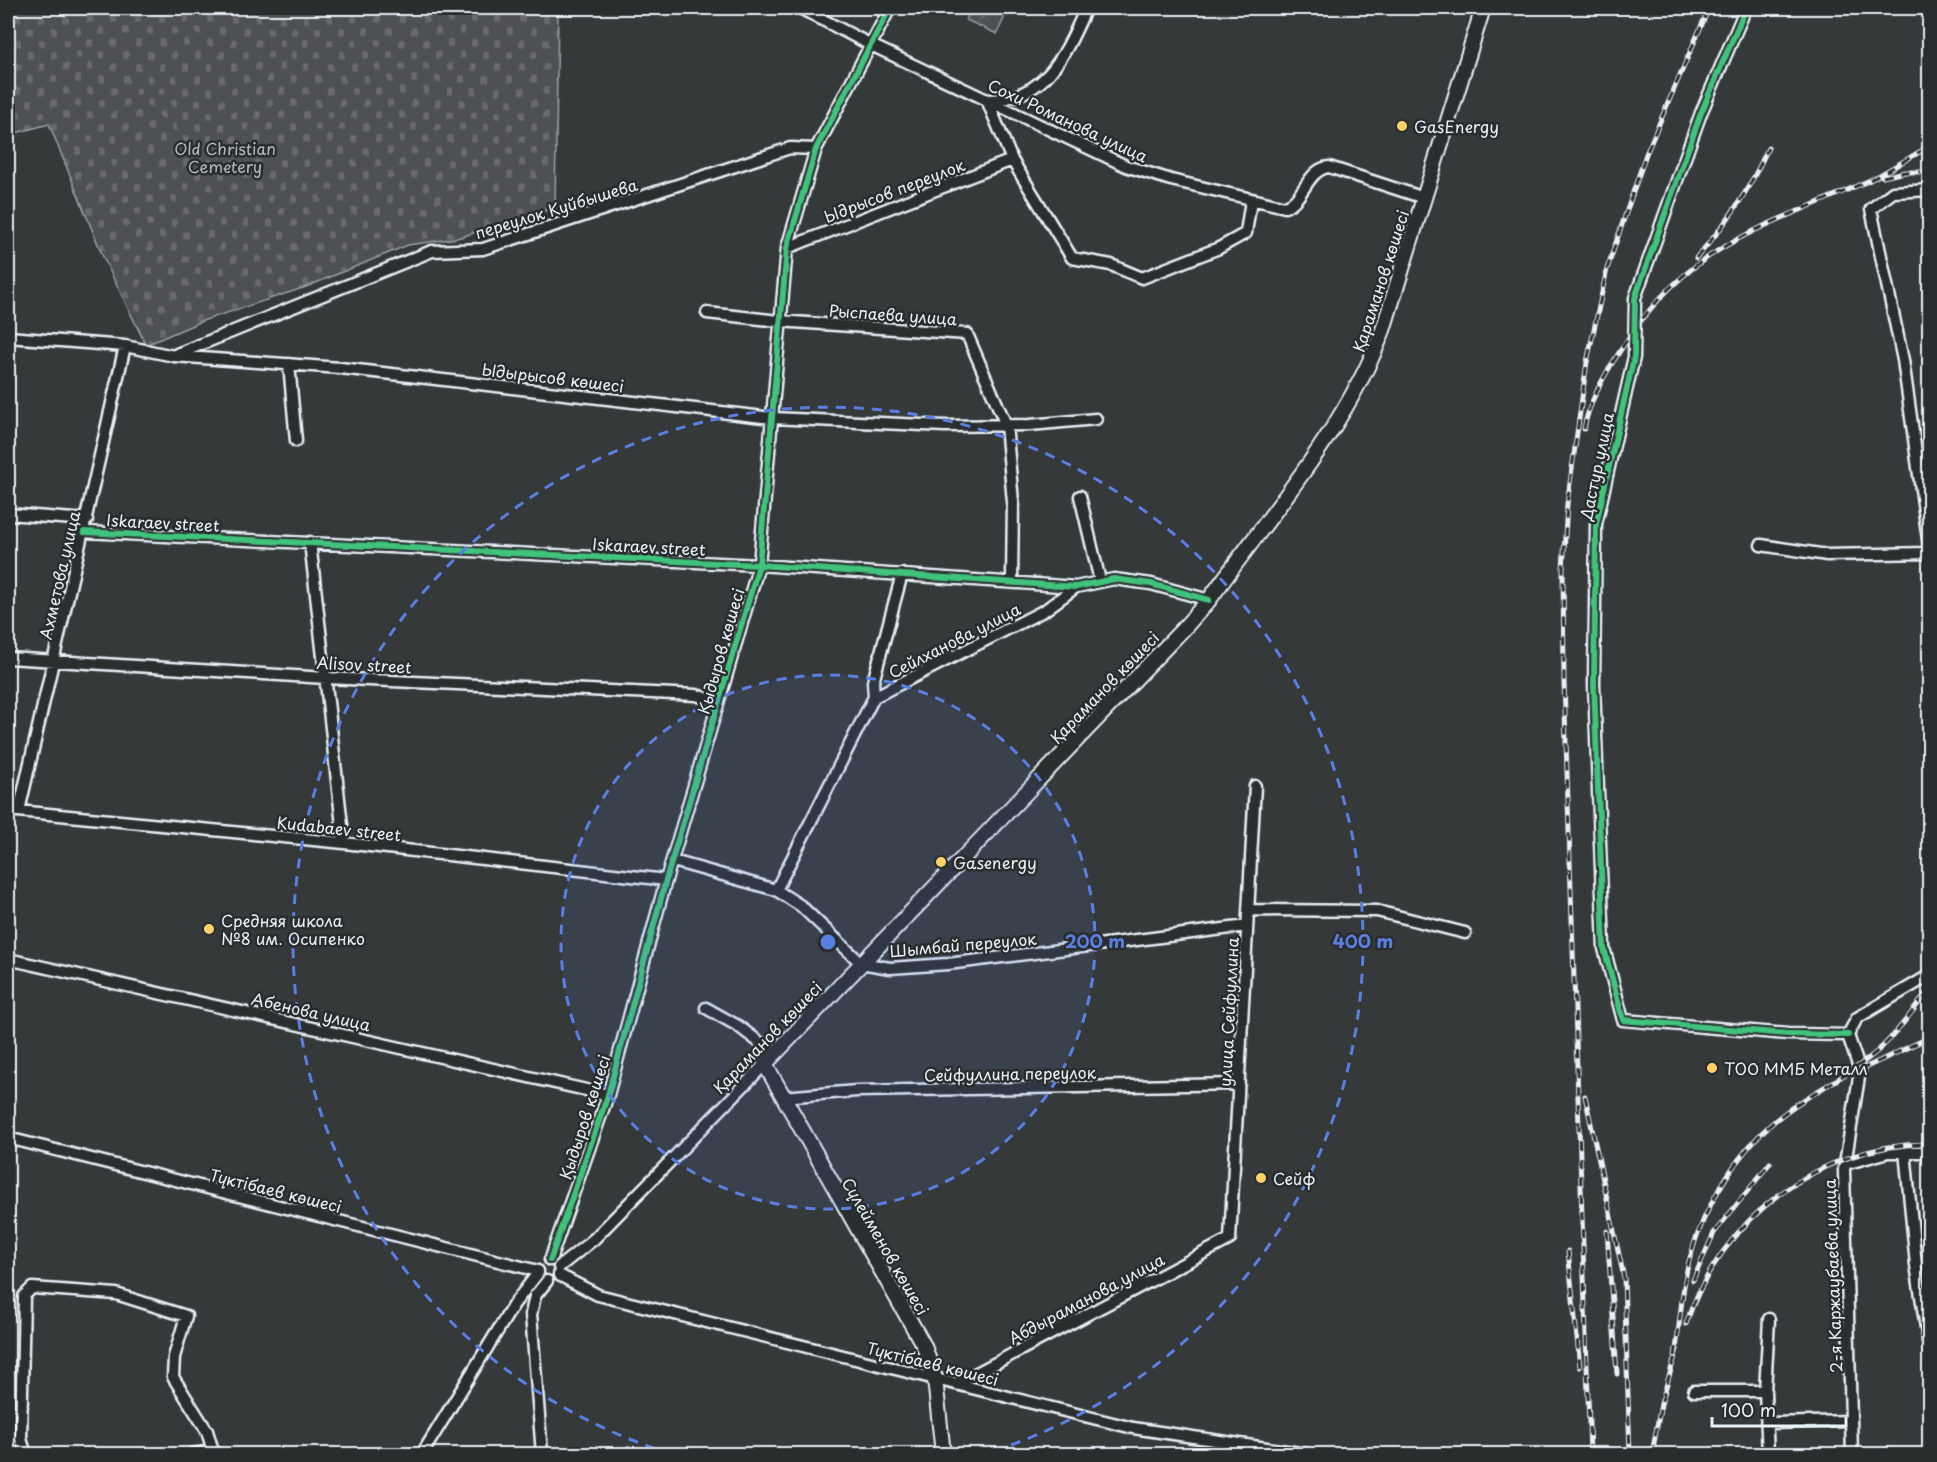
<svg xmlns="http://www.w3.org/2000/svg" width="1937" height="1462" font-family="'Playpen Sans',sans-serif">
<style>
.cemetery{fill:url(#cemetery-stones);stroke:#9aa1a5;stroke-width:1.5}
.park{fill:url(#park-crowns);stroke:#9aa1a5;stroke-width:1.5}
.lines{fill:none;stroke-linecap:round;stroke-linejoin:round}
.minor-casing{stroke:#e8f1f8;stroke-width:15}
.major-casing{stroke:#e8f1f8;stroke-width:18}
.minor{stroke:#2a2d2e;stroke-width:10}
.major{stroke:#2a2d2e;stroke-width:14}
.rail-casing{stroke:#e8f1f8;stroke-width:5}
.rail{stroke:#2a2d2e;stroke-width:3;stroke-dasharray:9;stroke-linecap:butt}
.cycleway-casing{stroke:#2a2d2e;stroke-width:10}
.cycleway{stroke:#40c37c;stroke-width:6}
.ring{fill:none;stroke:#5a7fe2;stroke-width:3;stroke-dasharray:10 8}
.poi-dot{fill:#ffd166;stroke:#2a2d2e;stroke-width:2}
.labels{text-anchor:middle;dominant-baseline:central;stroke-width:5;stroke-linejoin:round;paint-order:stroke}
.street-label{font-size:16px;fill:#e8f1f8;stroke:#2a2d2e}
.poi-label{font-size:16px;fill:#e8f1f8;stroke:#2a2d2e;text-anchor:start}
.park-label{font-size:16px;fill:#b2b9be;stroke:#2a2d2e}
.centre{fill:#5a7fe2;stroke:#2a2d2e;stroke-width:3}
.ring-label{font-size:18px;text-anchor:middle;font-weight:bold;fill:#5a7fe2;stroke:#2a2d2e;stroke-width:5;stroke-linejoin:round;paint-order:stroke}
</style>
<defs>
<pattern id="cemetery-stones" width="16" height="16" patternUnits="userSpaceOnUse" patternTransform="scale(1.5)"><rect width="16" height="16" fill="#4d5152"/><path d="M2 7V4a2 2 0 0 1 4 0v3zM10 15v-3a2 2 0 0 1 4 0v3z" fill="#676a6c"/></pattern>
<pattern id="park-crowns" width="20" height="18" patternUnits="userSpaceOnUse" patternTransform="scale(1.5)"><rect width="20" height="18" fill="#4d5152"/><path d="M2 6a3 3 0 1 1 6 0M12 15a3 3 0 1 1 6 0" fill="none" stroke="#676a6c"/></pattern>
</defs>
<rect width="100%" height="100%" fill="#35393a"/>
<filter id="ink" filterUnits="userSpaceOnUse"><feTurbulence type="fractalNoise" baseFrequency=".0167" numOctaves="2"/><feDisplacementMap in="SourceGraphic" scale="12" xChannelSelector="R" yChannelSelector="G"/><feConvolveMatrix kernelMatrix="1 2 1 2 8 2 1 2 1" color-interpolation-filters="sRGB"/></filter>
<g filter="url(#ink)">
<!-- cemetery -->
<path class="cemetery" d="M8,8H558L555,208L457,238L408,245L306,287L202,321L146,345L104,259L49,124L12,134L8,117Z"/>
<!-- park -->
<path class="park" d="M972,8H986L1005,16L997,34L966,20Z"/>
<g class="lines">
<defs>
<path id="minor" d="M800,8L871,45L1126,166L1171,180L1285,207C1304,200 1307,169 1329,167L1424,198
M1086,8C1065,54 1047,100 987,100L1012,160L1072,258L1111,265L1142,278L1219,248L1246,233L1251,200
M1746,8L1701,113L1635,298L1634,357L1596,524L1594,684L1604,948L1623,1020L1788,1034L1848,1035
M1930,190L1893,192L1871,209L1903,360L1930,554
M787,248L1012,160
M707,313L779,321L967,334L1006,425L1013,502L1012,581
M8,337L125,346L174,356L340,368L772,418L945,426L1030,425L1096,419
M177,354L432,251L483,249L790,148L816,149
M289,364L296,441
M1080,496L1100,581
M8,514L87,520
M84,532L759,565L1076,587L1114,579L1151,584L1209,600
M310,542L344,843
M1761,545L1827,555L1929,553
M8,658L326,678L696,695L718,702
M874,697L1045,610L1076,587
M8,810L344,843L666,880
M19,811L125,346
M673,861L776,890L801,906L861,963L890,968L948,964L1247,926
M776,890L874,697L873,682L902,574
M1248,910L1377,911L1465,933
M8,959L608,1095
M706,1008L738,1026L775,1054
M782,1097L857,1091L1239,1084
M8,1138L538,1271
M1905,1151L1916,1265L1930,1353
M1845,1164L1888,1152H1930
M550,1260L608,1095L666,880L759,565L787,248L816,149L890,8
M559,1267L594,1239L765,1064
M559,1275L598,1295L1133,1428L1307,1454
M956,1384L1230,1239L1255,786
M1694,1391H1765
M1768,1423L1851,1421
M26,1454L21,1439L24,1296L32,1288L116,1294L186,1316L174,1357L173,1377L207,1431L213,1451
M192,1454L213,1451L218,1454
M422,1454L514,1304L538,1273
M542,1454L531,1314L535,1296L547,1281
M1768,1454L1765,1391L1769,1319
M1852,1454L1844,1170L1860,1071L1848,1035L1857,1018L1930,975"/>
<path id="major" d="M943,1454L935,1379L924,1346L765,1064L1185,627L1209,600C1268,517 1348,425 1383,330L1483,8"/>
</defs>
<!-- minor casing -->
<use href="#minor" class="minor-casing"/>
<!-- major casing -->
<use href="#major" class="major-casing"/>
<!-- minor -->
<use href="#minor" class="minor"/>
<!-- major -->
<use href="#major" class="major"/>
<defs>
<path id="rail" d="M1883,177L1905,172H1930
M1696,258C1727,223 1749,191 1768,148
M1584,429C1589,401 1605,374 1620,351C1687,243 1763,229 1870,180C1890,170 1910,157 1930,146
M1860,1070L1930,1037
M1585,1096L1624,1278L1630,1454
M1607,1231L1617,1374
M1568,1251L1580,1367
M1693,1280L1714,1233L1770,1163
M1686,1324C1720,1220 1819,1143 1930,1144
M1675,1356C1680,1325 1681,1292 1689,1261C1704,1205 1739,1147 1786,1112C1818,1088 1855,1073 1884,1045C1901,1028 1915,1008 1930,988
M1590,1454L1564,682L1563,569L1567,504L1587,362L1607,269L1646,154L1709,8
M1652,1454L1661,1404L1677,1349"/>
</defs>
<!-- rail casing -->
<use href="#rail" class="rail-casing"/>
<!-- rail -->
<use href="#rail" class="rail"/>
<defs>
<path id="cycleway" d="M1746,8L1701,113L1635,298L1634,357L1596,524L1594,684L1604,948L1623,1020L1788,1034L1848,1035
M84,532L759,565L1076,587L1114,579L1151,584L1209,600
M550,1260L608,1095L666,880L759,565L787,248L816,149L890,8"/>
</defs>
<!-- cycleway casing -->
<use href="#cycleway" class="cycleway-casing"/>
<!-- cycleway -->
<use href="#cycleway" class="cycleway"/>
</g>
</g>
<!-- distance rings -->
<circle cx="828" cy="942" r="267" fill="#5a7fe2" fill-opacity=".12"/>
<g class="ring">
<circle cx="828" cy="942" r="267"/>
<path d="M672 1454A535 535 0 1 1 984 1454"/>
</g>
<!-- markers -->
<g class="poi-dot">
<circle cx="1402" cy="126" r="6"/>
<circle cx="941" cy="862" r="6"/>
<circle cx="209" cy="929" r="6"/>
<circle cx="1712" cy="1068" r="6"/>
<circle cx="1261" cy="1178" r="6"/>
</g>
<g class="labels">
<!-- street labels -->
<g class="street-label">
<text transform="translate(1068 120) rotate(25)">Сохи Романова улица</text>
<text transform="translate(894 190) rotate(-21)">Ыдрысов переулок</text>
<text transform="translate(556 208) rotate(-17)">переулок Куйбышева</text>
<text transform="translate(1380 281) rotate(-72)">Қараманов көшесі</text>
<text transform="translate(893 314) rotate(4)">Рыспаева улица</text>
<text transform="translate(553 377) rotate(7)">Ыдырысов көшесі</text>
<text transform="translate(1596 466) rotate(-78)">Дастур улица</text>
<text transform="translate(163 522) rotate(3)">Iskaraev street</text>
<text transform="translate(649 546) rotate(3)">Iskaraev street</text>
<text transform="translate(59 575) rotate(-77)">Ахметова улица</text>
<text transform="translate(954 640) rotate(-27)">Сейлханова улица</text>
<text transform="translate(720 651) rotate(-74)">Қыдыров көшесі</text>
<text transform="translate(364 664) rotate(3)">Alisov street</text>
<text transform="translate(1104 687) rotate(-46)">Қараманов көшесі</text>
<text transform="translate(339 828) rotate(6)">Kudabaev street</text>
<text transform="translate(963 944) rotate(-5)">Шымбай переулок</text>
<text transform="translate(311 1011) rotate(13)">Абенова улица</text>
<text transform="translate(1228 1012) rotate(-87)">улица Сейфуллина</text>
<text transform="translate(767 1037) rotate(-46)">Қараманов көшесі</text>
<text transform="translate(1010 1073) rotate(-1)">Сейфуллина переулок</text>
<text transform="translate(584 1117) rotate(-72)">Қыдыров көшесі</text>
<text transform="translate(276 1190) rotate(14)">Түктібаев көшесі</text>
<text transform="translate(886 1246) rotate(60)">Сүлейменов көшесі</text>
<text transform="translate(1832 1276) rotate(-92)">2-я Каржаубаева улица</text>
<text transform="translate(1086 1298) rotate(-28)">Абдыраманова улица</text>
<text transform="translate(933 1363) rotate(14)">Түктібаев көшесі</text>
</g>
<!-- poi labels -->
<g class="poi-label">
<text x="1414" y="126">GasEnergy</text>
<text x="953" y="862">Gasenergy</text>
<text x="221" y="920">Средняя школа<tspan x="221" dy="18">№8 им. Осипенко</tspan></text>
<text x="1724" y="1068">ТОО ММБ Металл</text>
<text x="1273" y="1178">Сейф</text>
</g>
<!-- park labels -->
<g class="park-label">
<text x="225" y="148">Old Christian<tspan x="225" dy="18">Cemetery</tspan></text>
</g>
</g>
<circle cx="828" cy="942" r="9" class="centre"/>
<g class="ring-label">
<text x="1095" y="948">200 m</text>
<text x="1363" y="948">400 m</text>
</g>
<!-- margin -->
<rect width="1937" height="1462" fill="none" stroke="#2a2d2e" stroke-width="30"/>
<rect x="15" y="15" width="1907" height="1432" fill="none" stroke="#e8f1f8" stroke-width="2" filter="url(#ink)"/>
<!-- scale -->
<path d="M1712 1417v9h134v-9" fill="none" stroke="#e8f1f8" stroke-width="3"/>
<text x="1721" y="1417" font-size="18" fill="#e8f1f8" stroke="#2a2d2e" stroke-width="4.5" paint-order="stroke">100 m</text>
</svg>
